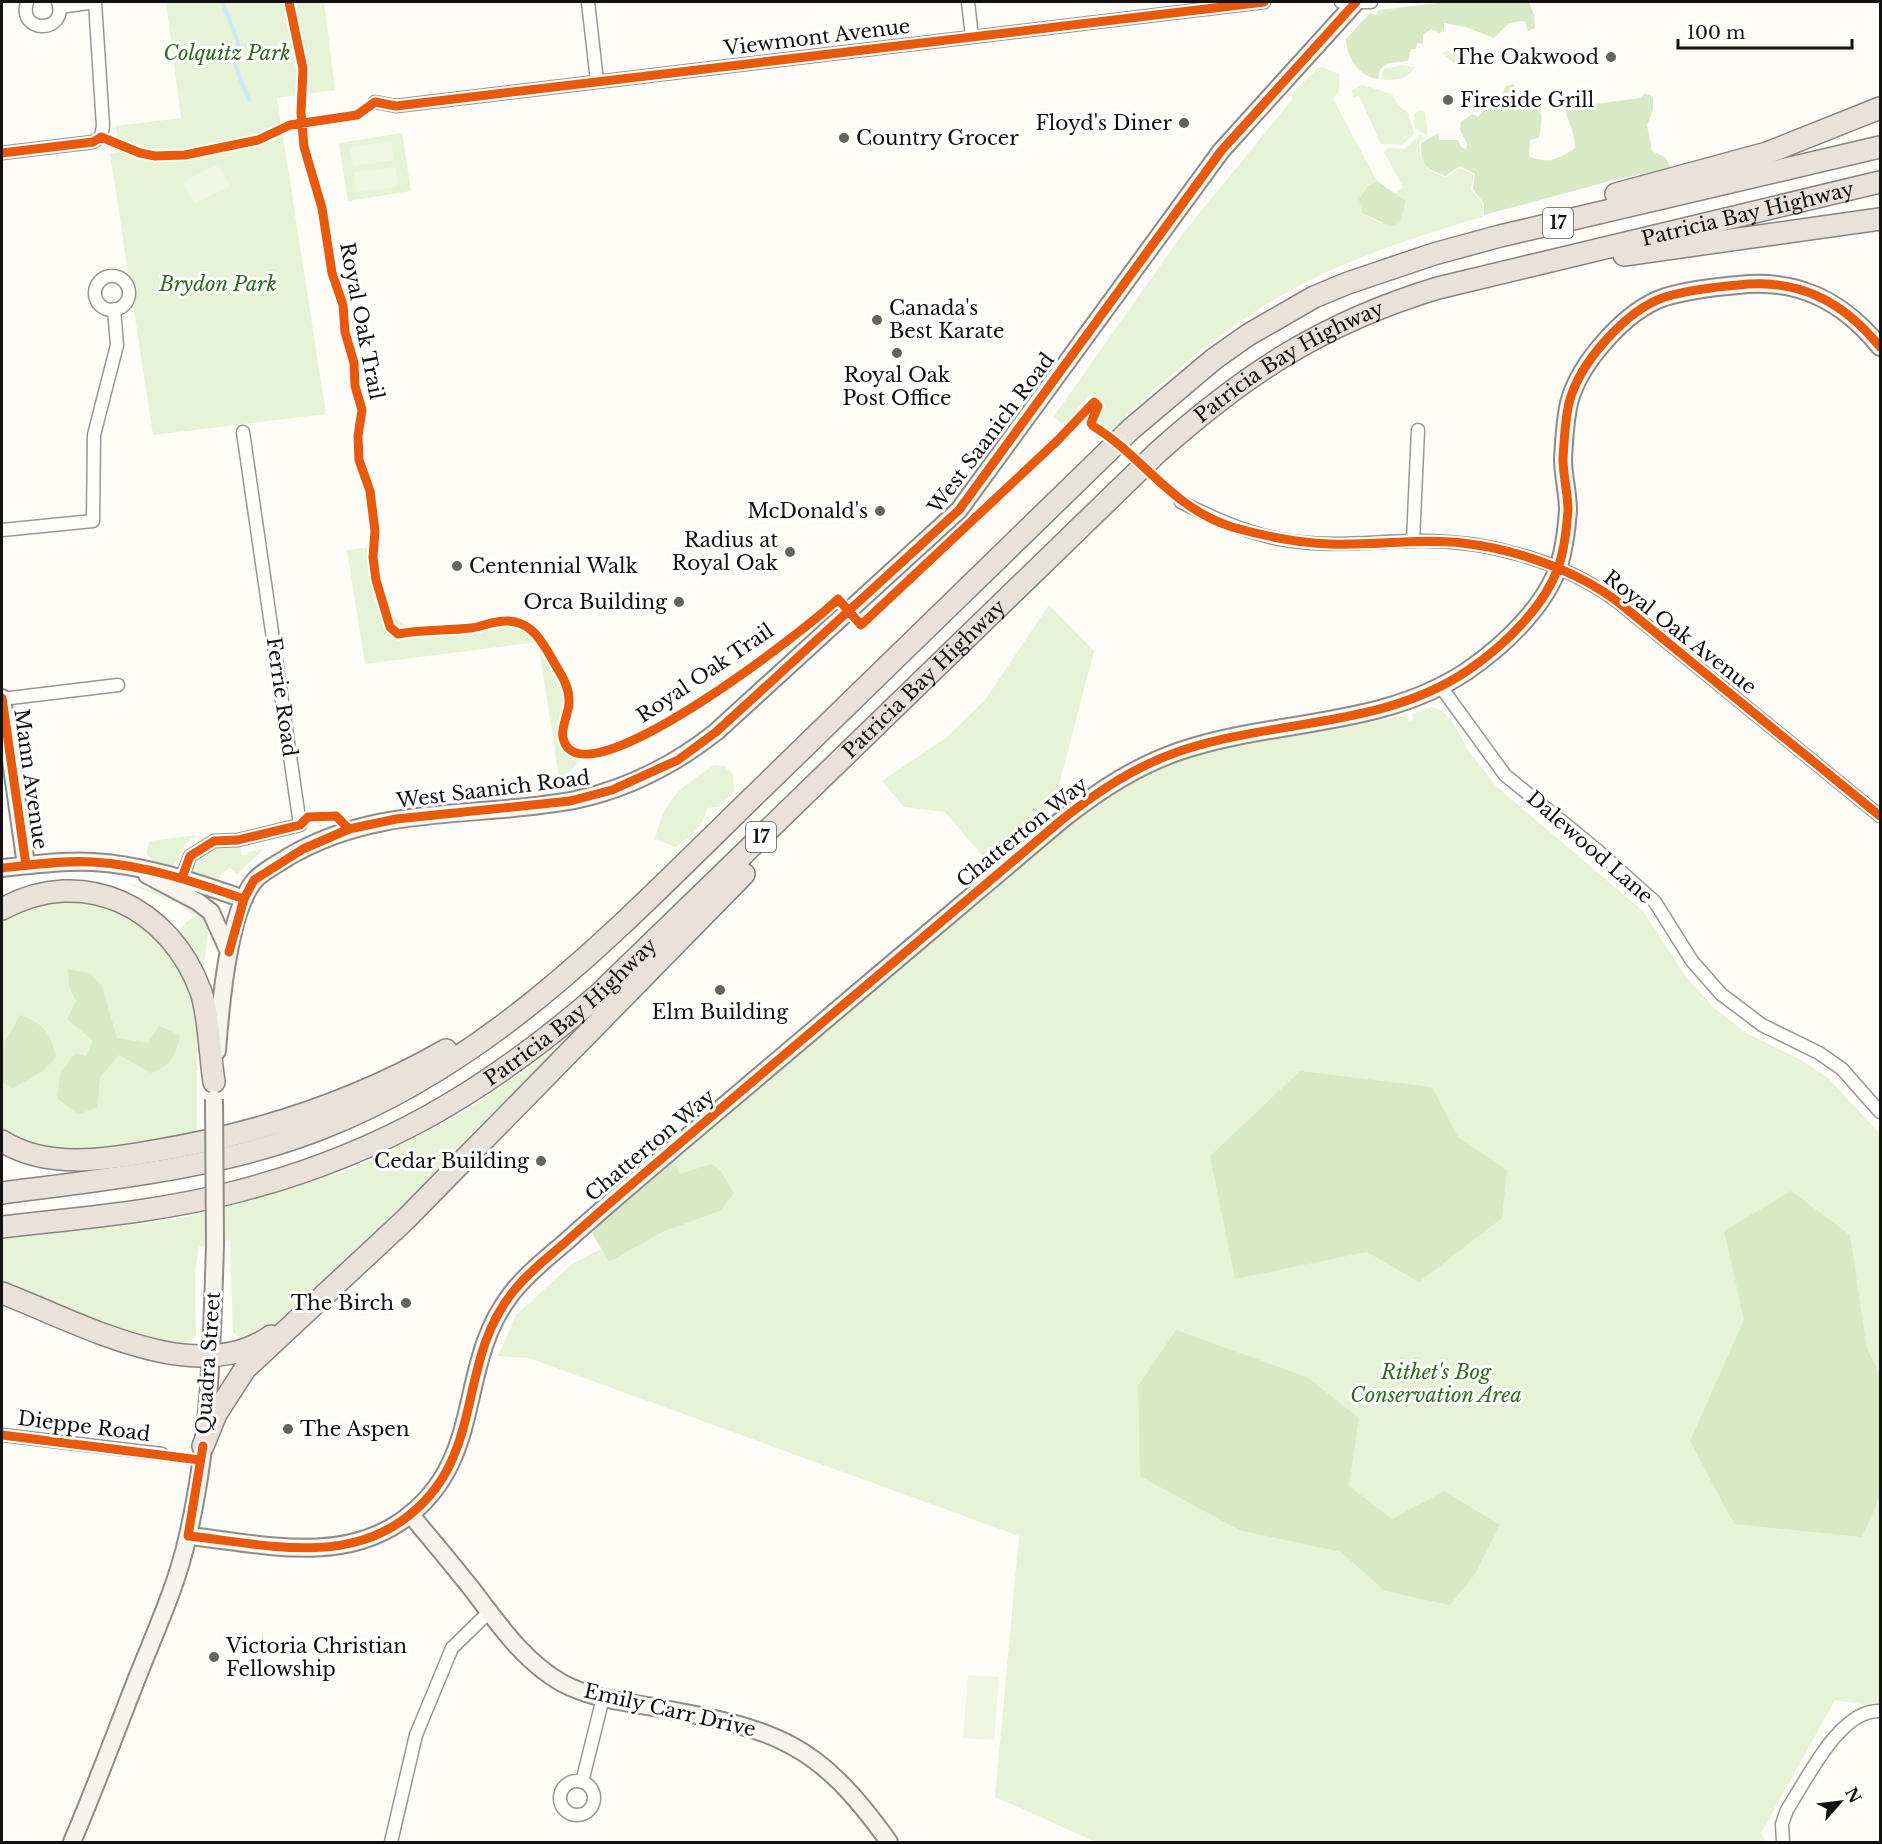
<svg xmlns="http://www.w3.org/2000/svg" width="1882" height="1844" font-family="'Libre Baskerville',serif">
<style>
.green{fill:#e7f3d7}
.forest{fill:#d8eac5}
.pitch{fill:#f0f6e1}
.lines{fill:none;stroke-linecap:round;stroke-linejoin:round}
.stream{stroke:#cde8f7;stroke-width:4}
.street-casing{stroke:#979795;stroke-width:15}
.secondary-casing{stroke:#8e8d8b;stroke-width:20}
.highway-casing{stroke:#858482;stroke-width:24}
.street{stroke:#fffffe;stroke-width:12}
.secondary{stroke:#f6f4eb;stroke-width:16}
.highway{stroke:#eae1d8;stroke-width:21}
.secondary-bridge-casing{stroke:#8e8d8b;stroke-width:20;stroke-linecap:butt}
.secondary-bridge{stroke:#f6f4eb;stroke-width:16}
.cycleway-casing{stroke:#fff;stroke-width:13}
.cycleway{stroke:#e8590c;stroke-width:9}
.poi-dot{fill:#646362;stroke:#fff;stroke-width:2}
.labels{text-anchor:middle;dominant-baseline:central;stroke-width:6;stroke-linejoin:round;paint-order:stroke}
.shield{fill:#fff;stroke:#585858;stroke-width:1.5}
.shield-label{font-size:18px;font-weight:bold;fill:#111}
.street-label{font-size:20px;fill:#111;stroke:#fff}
.park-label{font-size:20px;font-style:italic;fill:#2f6b1f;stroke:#fff}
.poi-label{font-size:20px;fill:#111;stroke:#fff;text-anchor:end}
</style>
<rect width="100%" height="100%" fill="#fdfcf7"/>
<!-- green -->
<path class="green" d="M166,2H324L335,90L277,98L326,414L153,435L110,153L120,152L116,126L181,118Z
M1449,50V53L1454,50L1465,58L1466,67L1455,64L1442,53Z
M1402,65L1415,67C1409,78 1394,82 1381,79L1384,69Z
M1322,67L1339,74V91L1333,99L1377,181L1368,186L1362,213L1382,224L1406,201L1395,195L1403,187L1384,152L1388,148L1405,149L1420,135L1425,139L1419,142C1420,165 1426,169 1446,178L1459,168L1474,175L1471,190L1483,204L1482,217C1407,239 1328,265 1262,307C1205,343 1155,387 1108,434L1094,420L1100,403L1093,395L1088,396L1066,423L1061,424L1054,416L1184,232L1291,101L1294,91L1318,68Z
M1362,85L1392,94L1398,105L1409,114L1414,134L1402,145L1381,144L1359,96L1353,98L1352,90Z
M1420,110L1425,112L1428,136L1415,128L1414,114Z
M402,133L411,191L348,201L339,143Z
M376,546C378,571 380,609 403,624C422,630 448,627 468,625C496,622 522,609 545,635C552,643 553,655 559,664C564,672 570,677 574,687C580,706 565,723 570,740L582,749L598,745L583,757L560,783L538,642L365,664L347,550Z
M1049,605L1094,651L1054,804L987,861L945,812L904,807L882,781L946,738L985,700Z
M1431,707C1448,708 1459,734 1467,747H1465L1497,787L1643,911L1685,976L1713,1007L1746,1033L1799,1059L1828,1078L1880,1134V1707L1835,1700L1761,1833L1767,1842H1096L995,1797L1019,1536L529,1358L498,1356L516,1315L572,1264L646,1226L677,1166L669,1162L1071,821L1135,778L1202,752L1406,715L1409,721L1414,719L1412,714Z
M714,765L724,766L733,774L734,791L718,807L707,808C705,824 689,839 675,847L655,839C665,796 681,788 714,765Z
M197,835L186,843L173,866L155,864L146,853L150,841Z
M240,843L242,856L248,855L247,852L264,849L237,874L230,868L221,873L219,880L193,873L192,861L209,846Z
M127,883L175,895L197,908V913L193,915L180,904Z
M98,900L147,926L181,966L195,1001L197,1028V1133L89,1152H52L2,1133V916L36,902Z
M199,915L204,918L208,929L203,981L183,939L181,930L186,922Z
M570,1034L571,1038L380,1231L273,1327L241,1340L233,1332L230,1240L199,1247L195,1272L196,1336L186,1343L172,1345L136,1337L2,1287V1239L167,1221L233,1206L343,1172L390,1151L466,1111L533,1065Z"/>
<!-- forest -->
<path class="forest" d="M1446,2H1529L1534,15L1535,28L1528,31L1525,21L1509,23L1494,38L1466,27L1444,23V31L1439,33L1431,29L1423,35V44L1418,43L1415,49H1411L1408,61L1389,63L1380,69L1378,79C1358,76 1347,58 1346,39L1370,13L1376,15L1379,10Z
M1514,84L1518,108H1538L1542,117L1539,138L1530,140L1529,156C1547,165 1559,159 1575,148C1575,131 1567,121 1564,105L1571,100L1593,99L1595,104L1641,98L1645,93L1653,97V110L1647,125L1652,151L1665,157L1671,168L1618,179L1484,215V204L1473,189L1475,174L1460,166L1445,176C1425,167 1421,167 1421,143L1438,133L1439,140H1458L1461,147L1466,149L1467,143L1460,130L1461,122L1472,114L1478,117L1486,107V97L1501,96L1506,86Z
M1377,181L1406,201L1400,223L1390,226L1362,213L1359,199L1368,186Z
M68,969L90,973L102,986L117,1038L148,1043L159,1026L180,1035C176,1055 171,1066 151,1073L119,1055L100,1077L97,1107L78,1115L57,1098L60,1074L75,1053L86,1056L93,1041L67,1019L76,1001L69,986Z
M20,1015C44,1023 51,1034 56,1057L43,1071L13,1088L2,1082V1041L6,1040Z
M1300,1071L1432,1087L1458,1137L1507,1170L1502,1218L1419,1282L1367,1252L1235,1279L1210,1156Z
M669,1162L677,1166L679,1174L712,1164L720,1170L734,1193L720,1211L664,1231L609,1262L592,1233L613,1211Z
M1791,1191L1850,1235L1867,1349L1880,1373V1497L1862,1537L1734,1524L1690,1441L1744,1320L1724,1231Z
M1176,1330L1307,1377L1359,1418L1349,1486L1392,1519L1444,1491L1500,1525L1475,1574L1450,1605L1385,1591L1341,1552L1239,1530L1140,1476L1138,1386Z"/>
<!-- pitch -->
<path class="pitch" d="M391,141L394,160L353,166L350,148Z
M218,164L230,186L194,204L183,182Z
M395,167L398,186L357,192L354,173Z
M968,1675L999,1677L994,1740L963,1738Z"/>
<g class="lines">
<!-- stream -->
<path class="stream" d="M222,2L238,42L235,65L249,100"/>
<defs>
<path id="street" d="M27,2C17,35 69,33 58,2
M588,2L597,81
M968,2L972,37
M1341,2H1371
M60,7L95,2
M375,102L396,106L1264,2
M2,153L93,142L101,137L103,126L95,2
M95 293a17 17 0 1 1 34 0a17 17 0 1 1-34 0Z
M1181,502C1213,518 1244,532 1279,539C1323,548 1367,542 1411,541C1482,539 1561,559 1618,602L1880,816
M2,530L93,521L94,435L117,345L114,309
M1413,541L1418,430
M1441,687L1505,775L1597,850L1655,902L1692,961L1721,994L1762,1025L1819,1053L1842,1069L1880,1112
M2,699L118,685
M182,878L190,856L214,841L238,840L300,825L243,432
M2,1435L162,1454
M560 1798a17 17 0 1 1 34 0a17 17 0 1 1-34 0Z
M582,1782L603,1698
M391,1842L416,1735L452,1648L489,1612
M1783,1842L1782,1824L1787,1810C1807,1779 1840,1709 1880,1711"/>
<path id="secondary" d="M2,698L26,865
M2,868C32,865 63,860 93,862C145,865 195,882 244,899
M147,875L198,902L211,912L229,952
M217,1051C220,1010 228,911 255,880C263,871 278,864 288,857C380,803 475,819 575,800C627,789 674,765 716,732L959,510L1221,151L1356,2
M410,1514C431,1539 451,1563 471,1588C498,1623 523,1661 562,1683C592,1699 626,1702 659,1708C776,1729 818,1742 889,1842
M188,1536C259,1543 337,1565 400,1522C488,1462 454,1366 512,1293C528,1272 550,1256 569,1239C610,1202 652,1167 693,1132C817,1027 940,923 1064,818C1100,790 1136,766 1180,751C1275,719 1382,728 1467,671C1505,645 1552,601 1562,554C1565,541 1567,524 1568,510C1568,493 1563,476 1563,459C1564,442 1565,420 1569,403C1579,363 1626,310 1665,297C1689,290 1714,287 1738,285C1798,278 1843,301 1880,347
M72,1842C96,1786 117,1729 139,1673C157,1628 178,1582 188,1535C210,1440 212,1342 215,1245"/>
<g id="highway">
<path d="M1616,194L1767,153L1880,108"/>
<path d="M1624,255L1880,219"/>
<path d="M2,909C84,864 170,907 201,992C209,1015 210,1057 214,1082"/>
<path d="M2,1141C46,1169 105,1160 154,1151C257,1134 355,1102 446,1050"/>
<path d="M2,1193C110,1179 223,1168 325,1127C500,1058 625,921 757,793C882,672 1006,550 1131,429L1214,359L1248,335L1314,297L1348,283L1434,254L1500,236L1880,147"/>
<path id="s1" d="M2,1227C79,1218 159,1212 235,1192C380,1155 486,1092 598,995L1159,451C1246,373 1325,322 1438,288L1880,182"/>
<path d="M2,1293C76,1321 196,1390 271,1336"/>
<path d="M203,1446L216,1414L245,1369L406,1219L744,874"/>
</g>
</defs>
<!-- street casing -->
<use href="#street" class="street-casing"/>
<!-- secondary casing -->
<use href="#secondary" class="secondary-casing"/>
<!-- highway casing -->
<use href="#highway" class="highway-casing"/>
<!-- street -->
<use href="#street" class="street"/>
<!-- secondary -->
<use href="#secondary" class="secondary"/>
<!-- highway -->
<use href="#highway" class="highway"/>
<defs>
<path id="secondary-bridge" d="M214,1099L215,1245"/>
</defs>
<!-- secondary-bridge casing -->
<use href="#secondary-bridge" class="secondary-bridge-casing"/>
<!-- secondary-bridge -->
<use href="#secondary-bridge" class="secondary-bridge"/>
<defs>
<path id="cycleway" d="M289,2L303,69L301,113L304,147L322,208L332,273L343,305L345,332L354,363L355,386L362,410L358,436L359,460L370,491L375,531L373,557L376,580L390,627L398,634C425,629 445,631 471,628C480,627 488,623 497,622C527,616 540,637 552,659C559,672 569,684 569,700C570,716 555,733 568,748C604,787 807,629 838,599L861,625L1058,440L1094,402L1098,406L1091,423L1093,426C1144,457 1170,507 1232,527C1264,536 1297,543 1330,544C1374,546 1418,538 1462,543C1515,549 1576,570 1618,602L1880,816
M2,153L93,142L101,137L140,153L155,156L185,155L258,140L290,125L357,115L375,102L396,106L1264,2
M2,698L26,865
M2,868C32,865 63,860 93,862C145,865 195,882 244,899
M182,878L190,856L214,841L238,840L300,825L308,817L336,816L349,829
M229,952L244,899L254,880L303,849L349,829L396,819L570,801L612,790L678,760L716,732L959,510L1221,151L1356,2
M2,1435L200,1460
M203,1446L188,1536C259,1543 337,1565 400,1522C488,1462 454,1366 512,1293C528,1272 550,1256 569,1239C610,1202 652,1167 693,1132C817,1027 940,923 1064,818C1100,790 1136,766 1180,751C1275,719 1382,728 1467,671C1505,645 1552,601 1562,554C1565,541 1567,524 1568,510C1568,493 1563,476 1563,459C1564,442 1565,420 1569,403C1579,363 1626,310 1665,297C1689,290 1714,287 1738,285C1798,278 1843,301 1880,347"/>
</defs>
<!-- cycleway casing -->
<use href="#cycleway" class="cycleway-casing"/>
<!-- cycleway -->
<use href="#cycleway" class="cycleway"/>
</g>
<!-- markers -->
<g class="poi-dot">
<circle cx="1611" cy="57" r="6"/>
<circle cx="1448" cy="100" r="6"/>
<circle cx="1184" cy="123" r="6"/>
<circle cx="844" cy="138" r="6"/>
<circle cx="877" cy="320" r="6"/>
<circle cx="897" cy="353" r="6"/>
<circle cx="880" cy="511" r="6"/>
<circle cx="790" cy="552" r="6"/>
<circle cx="457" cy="566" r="6"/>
<circle cx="679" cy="602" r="6"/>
<circle cx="720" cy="990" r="6"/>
<circle cx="541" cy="1161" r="6"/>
<circle cx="406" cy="1303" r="6"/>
<circle cx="288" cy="1429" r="6"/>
<circle cx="214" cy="1657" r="6"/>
</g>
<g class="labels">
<!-- shield labels -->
<g class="shield">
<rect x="1543" y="208" width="30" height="30" rx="4.5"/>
<rect x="746" y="822" width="30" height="30" rx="4.5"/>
</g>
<g class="shield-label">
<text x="1558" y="223">17</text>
<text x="761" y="837">17</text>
</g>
<!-- street labels -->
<g class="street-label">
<text transform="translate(817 37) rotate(-7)">Viewmont Avenue</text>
<text stroke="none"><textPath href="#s1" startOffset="2079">Patricia Bay Highway</textPath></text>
<text transform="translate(362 321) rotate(79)">Royal Oak Trail</text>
<text stroke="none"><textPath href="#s1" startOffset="1593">Patricia Bay Highway</textPath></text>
<text transform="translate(991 433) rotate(-53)">West Saanich Road</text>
<text transform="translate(1680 632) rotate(38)">Royal Oak Avenue</text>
<text transform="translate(705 673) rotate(-34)">Royal Oak Trail</text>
<text stroke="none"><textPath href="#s1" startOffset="1107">Patricia Bay Highway</textPath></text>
<text transform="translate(282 697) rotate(82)">Ferrie Road</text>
<text transform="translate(31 779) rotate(82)">Mann Avenue</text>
<text transform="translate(493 789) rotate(-7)">West Saanich Road</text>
<text transform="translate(1022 832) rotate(-39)">Chatterton Way</text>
<text transform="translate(1590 847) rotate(41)">Dalewood Lane</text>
<text stroke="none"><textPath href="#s1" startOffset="621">Patricia Bay Highway</textPath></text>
<text transform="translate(650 1145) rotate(-40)">Chatterton Way</text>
<text transform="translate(208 1363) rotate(-86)">Quadra Street</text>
<text transform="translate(84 1426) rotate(7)">Dieppe Road</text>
<text transform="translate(670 1710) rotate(13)">Emily Carr Drive</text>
</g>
<!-- park labels -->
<g class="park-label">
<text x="227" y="53">Colquitz Park</text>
<text x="218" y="284">Brydon Park</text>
<text x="1436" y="1372">Rithet's Bog<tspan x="1436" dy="23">Conservation Area</tspan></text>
</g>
<!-- poi labels -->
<g class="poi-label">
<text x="1599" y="57">The Oakwood</text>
<text x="1460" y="100" text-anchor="start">Fireside Grill</text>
<text x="1172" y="123">Floyd's Diner</text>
<text x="856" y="138" text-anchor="start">Country Grocer</text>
<text x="889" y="308" text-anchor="start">Canada's<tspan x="889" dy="23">Best Karate</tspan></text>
<text x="897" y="375" text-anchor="middle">Royal Oak<tspan x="897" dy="23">Post Office</tspan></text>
<text x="868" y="511">McDonald's</text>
<text x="778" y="540">Radius at<tspan x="778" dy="23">Royal Oak</tspan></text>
<text x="469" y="566" text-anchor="start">Centennial Walk</text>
<text x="667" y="602">Orca Building</text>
<text x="720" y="1012" text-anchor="middle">Elm Building</text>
<text x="529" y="1161">Cedar Building</text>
<text x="394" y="1303">The Birch</text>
<text x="300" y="1429" text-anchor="start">The Aspen</text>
<text x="226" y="1646" text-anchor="start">Victoria Christian<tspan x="226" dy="23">Fellowship</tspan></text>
</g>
</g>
<!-- border -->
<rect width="1882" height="1844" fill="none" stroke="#111111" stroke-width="6"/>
<!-- north arrow -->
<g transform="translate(1840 1802) rotate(62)" stroke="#ffffff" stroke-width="4.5" paint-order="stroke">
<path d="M0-4.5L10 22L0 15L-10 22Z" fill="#111111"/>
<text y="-9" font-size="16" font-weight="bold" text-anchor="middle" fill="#111111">N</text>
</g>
<!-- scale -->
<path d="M1678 39v9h174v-9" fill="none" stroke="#111111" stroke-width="3"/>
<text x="1687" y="39" font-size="18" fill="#111111" stroke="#ffffff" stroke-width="4.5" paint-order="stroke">100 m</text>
</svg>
